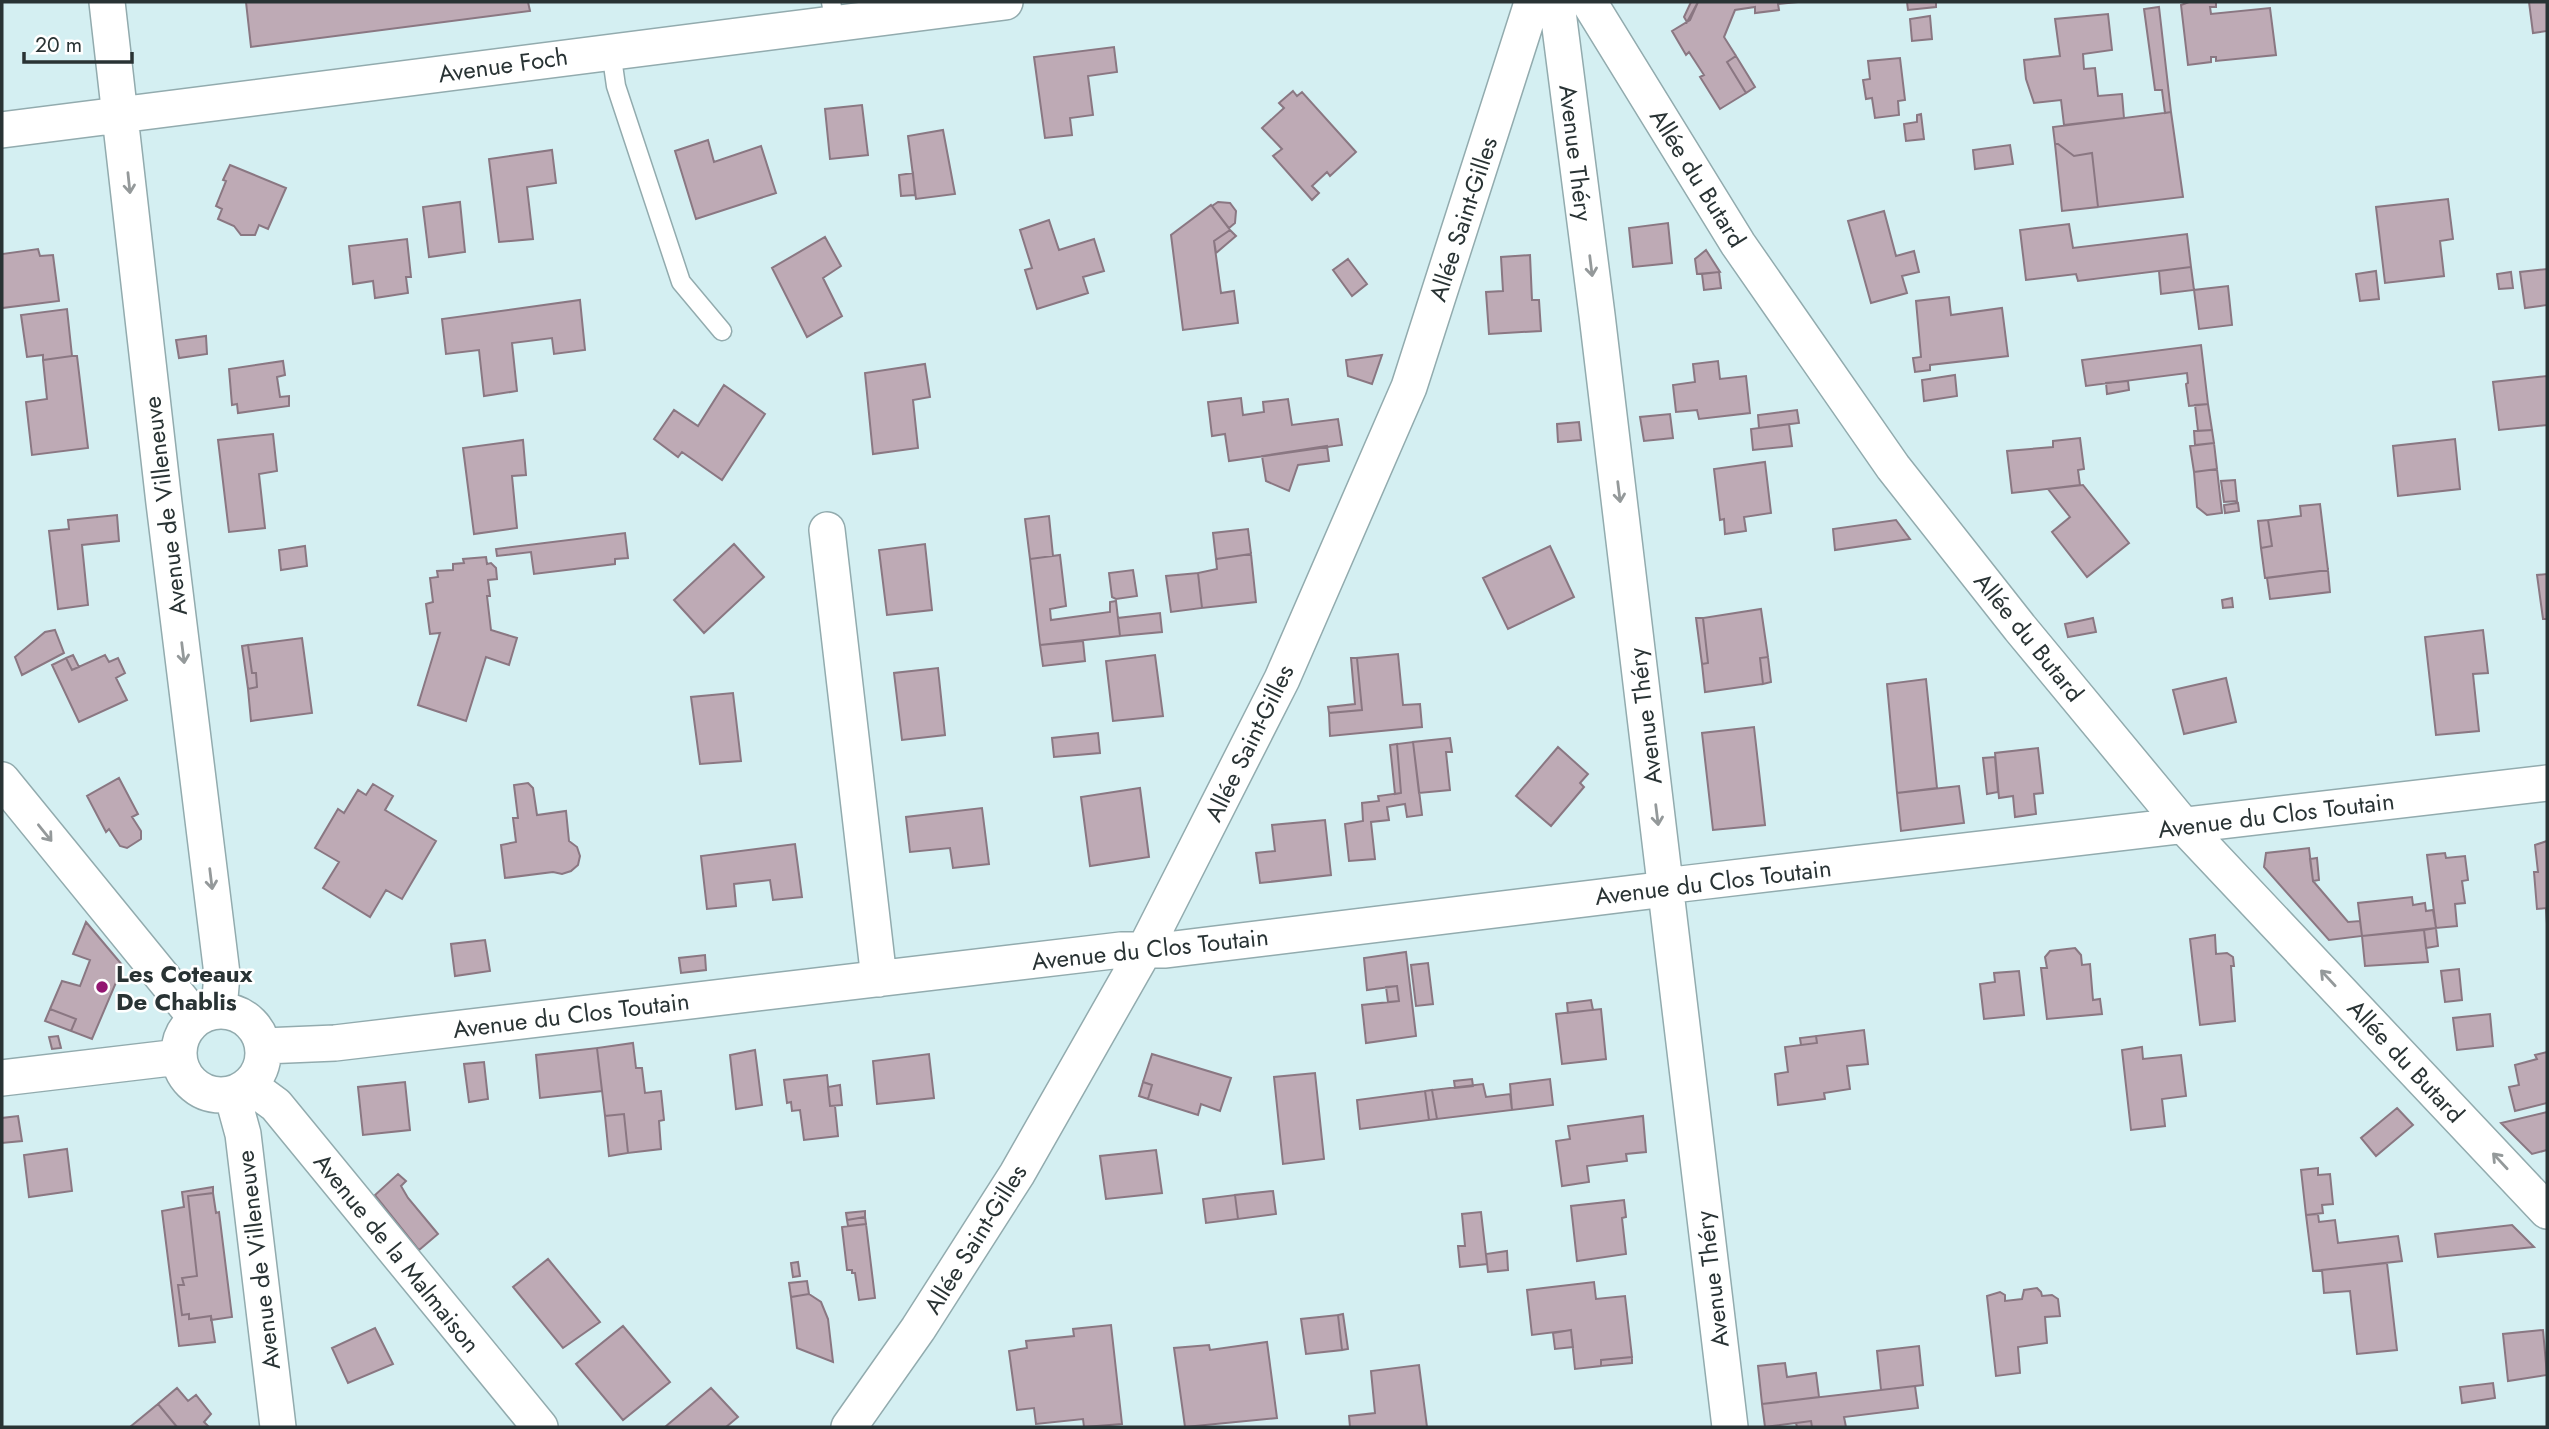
<svg xmlns="http://www.w3.org/2000/svg" width="2549" height="1429" font-family="Jost,sans-serif">
<style>
.building{fill:#beaab5;stroke:#8a7782;stroke-width:2}
.lines{fill:none;stroke-linecap:round;stroke-linejoin:round}
.lane-casing{stroke:#92abae;stroke-width:21}
.street-casing{stroke:#92abae;stroke-width:38}
.lane{stroke:#fff;stroke-width:18}
.street{stroke:#fff;stroke-width:35}
.oneway{stroke:#94999a}
.poi-dot{fill:#931671;stroke:#fff;stroke-width:2.5}
.labels{text-anchor:middle;dominant-baseline:central;stroke-width:5;stroke-linejoin:round;paint-order:stroke}
.street-label{font-size:24px;fill:#293334;stroke:#fff}
.poi-label{font-size:24px;font-weight:bold;fill:#293334;stroke:#fff;text-anchor:start}
</style>
<rect width="100%" height="100%" fill="#d4eff2"/>
<!-- building -->
<path class="building" d="M246,2H528L530,11L251,47Z
M1691,2H1698L1687,22L1684,17Z
M1698,2H1798L1778,4L1779,10L1755,13V7L1735,10L1724,37L1736,56L1727,62L1746,93L1720,109L1700,77L1704,75L1689,52L1686,55L1672,31L1690,20Z
M1907,2H1936V7L1908,10Z
M2189,2H2216V7H2210L2211,14L2270,8L2276,55L2216,61V57H2211V62L2188,65L2181,5Z
M2529,2H2547V31L2533,33Z
M2159,7L2171,112L2165,113L2162,90H2155L2144,9Z
M2108,14L2112,50L2083,54L2084,69L2095,68L2098,96L2122,94L2124,118L2064,125L2061,100L2034,103L2026,79L2024,60L2060,56L2055,19Z
M1930,16L1932,39L1912,41L1910,19Z
M1114,47L1117,72L1088,76L1093,115L1070,118L1072,135L1045,138L1034,57Z
M1736,56L1755,87L1746,93L1727,62Z
M1900,58L1905,100L1898,101L1899,115L1875,118L1872,98L1866,99L1863,80L1870,79L1868,61Z
M1293,91L1297,96L1302,92L1356,152L1330,176L1327,172L1312,186L1319,193L1312,200L1273,156L1282,149L1262,128L1284,108L1279,103Z
M862,105L868,155L830,159L825,109Z
M2171,112L2183,197L2098,207L2092,153L2074,156L2058,144H2055L2053,127Z
M1921,114L1924,139L1906,141L1904,124L1917,122V115Z
M943,130L955,194L916,199L908,136Z
M708,140L714,162L761,146L776,193L696,219L675,151Z
M2055,144H2058L2074,156L2092,153L2098,207L2062,211Z
M2010,145L2013,164L1975,169L1973,150Z
M552,150L556,183L527,187L533,239L499,242L489,159Z
M230,165L286,188L268,229L259,225L255,235H241L234,226L218,219L222,209L216,206L226,181L223,180Z
M913,173L915,195L901,196L899,175Z
M2448,199L2453,239L2440,241L2444,276L2385,283L2376,207Z
M460,202L465,252L429,257L423,207Z
M1218,202L1230,203L1236,211L1235,223L1229,228L1212,206Z
M1211,205L1230,230L1214,241L1221,293L1234,291L1238,323L1183,330L1171,235Z
M1884,211L1896,256L1914,251L1919,272L1902,276L1907,293L1871,303L1848,221Z
M1049,220L1059,250L1094,239L1104,271L1083,277L1088,293L1037,309L1025,270L1032,268L1020,230Z
M1668,223L1672,263L1633,267L1629,228Z
M2069,224L2073,248L2187,234L2191,267L2078,281L2076,274L2026,280L2020,230Z
M1230,230L1236,236L1216,253L1214,241Z
M825,237L841,266L823,278L842,316L807,337L772,268Z
M407,239L411,277H406L408,293L375,298L373,281L353,284L349,246Z
M38,249L40,256L53,255L59,301L2,308V254Z
M1706,250L1720,272L1697,274L1695,259Z
M1530,255L1532,300H1539L1541,331L1489,334L1486,292L1503,291L1501,257Z
M1348,259L1367,284L1352,296L1333,270Z
M2191,267L2194,290L2161,294L2159,271Z
M2547,269V305L2525,308L2520,272Z
M2376,271L2379,299L2360,301L2356,274Z
M1719,272L1721,288L1704,290L1702,274Z
M2511,272L2513,288L2499,289L2497,274Z
M2228,286L2232,325L2199,329L2194,290Z
M1949,297L1951,315L2002,308L2008,356L1930,365V370L1915,372L1913,358L1921,357L1916,301Z
M580,300L585,350L554,354L552,338L512,343L517,391L484,396L479,350L446,354L442,319Z
M67,309L72,356L43,360V355L27,357L21,315Z
M206,336L207,354L179,358L176,340Z
M2201,345L2208,404L2189,406L2186,384L2188,383L2187,373L2086,386L2082,360Z
M1382,355L1372,384L1348,376L1346,360Z
M72,356H77L88,448L32,455L26,402L47,399L43,360Z
M283,361L285,375L277,377L280,397L289,396V406L238,413L237,404L232,405L229,369Z
M1718,361L1720,379L1746,376L1750,413L1699,419L1697,410L1676,412L1673,385L1695,382L1693,364Z
M925,364L930,397L913,400L918,448L873,454L865,373Z
M1955,375L1957,396L1924,401L1922,380Z
M2547,376V425L2499,430L2493,382Z
M2128,381L2129,390L2107,394L2106,383Z
M724,385L765,414L722,480L682,452L678,457L654,439L674,410L698,426Z
M1241,398L1243,415L1264,412L1263,402L1288,399L1292,425L1338,419L1342,445L1229,461L1225,434L1212,436L1208,402Z
M2208,404L2212,430L2198,431L2195,405Z
M1797,410L1799,423L1759,428L1758,415Z
M1670,414L1673,438L1644,441L1640,417Z
M1579,422L1581,440L1558,442L1557,424Z
M1789,424L1792,446L1753,450L1751,429Z
M2212,430L2214,443L2195,445L2194,431Z
M273,434L277,471L259,474L265,528L229,532L218,440Z
M2080,438L2084,469L2078,470L2080,485L2012,493L2007,451L2053,447V441Z
M2455,439L2460,489L2398,496L2393,446Z
M523,440L526,475L512,476L517,528L474,534L463,448Z
M2214,443L2217,469L2194,472L2190,446Z
M1327,446L1329,461L1298,465L1289,491L1266,481L1262,456Z
M1765,462L1771,513L1744,517L1746,531L1725,534L1724,519L1720,520L1714,469Z
M2217,469L2222,513L2207,515L2197,507L2194,472Z
M2235,480L2237,501L2224,502L2221,481Z
M2083,485L2129,543L2087,577L2052,532L2070,517L2048,489Z
M2238,503L2239,511L2225,513L2224,505Z
M2320,504L2328,570L2265,578L2261,548L2272,546L2268,520L2301,516L2300,506Z
M117,515L119,541L82,545L88,605L58,609L49,531L69,529L68,520Z
M1049,516L1053,556L1030,559L1025,519Z
M1896,520L1910,539L1835,550L1833,529Z
M2268,520L2272,546L2261,548L2258,521Z
M1248,529L1251,554L1216,559L1213,533Z
M625,533L628,558L615,559V564L534,574L531,552L497,556L496,549Z
M734,544L764,577L704,633L674,600Z
M925,544L932,610L887,615L879,550Z
M305,546L307,566L281,570L279,550Z
M1550,546L1574,597L1508,629L1483,578Z
M1251,554L1256,602L1202,608L1198,573L1217,569L1216,559Z
M1060,555L1066,606L1050,609L1051,620L1110,612V602L1116,601L1120,636L1040,645L1030,559Z
M486,557L487,564L491,563L496,568L497,579L488,580L490,596H487L491,630L517,638L509,665L486,657L466,721L418,705L440,633L430,634L426,604L433,602L430,578L438,577L437,571L453,570V564L464,563L463,559Z
M1133,570L1137,596L1116,599L1112,597L1109,573Z
M2328,570L2330,592L2270,599L2267,578Z
M1198,573L1202,608L1171,612L1166,576Z
M2547,574V619H2543L2537,575Z
M2232,598L2233,607L2223,608L2222,600Z
M1761,609L1768,657L1760,658L1763,684L1705,692L1702,664L1708,663L1703,618Z
M1160,613L1162,632L1120,636L1118,618Z
M1696,618H1703L1708,663L1702,664Z
M2093,618L2096,632L2068,637L2065,624Z
M55,630L64,653L22,675L15,657L45,632Z
M2483,630L2488,673L2473,674L2479,731L2436,735L2425,637Z
M302,638L312,713L251,721L248,689L257,687L256,673H252L248,645Z
M1083,641L1085,661L1043,666L1040,645Z
M248,645L252,673H256L257,687L248,689L242,646Z
M1398,654L1403,705L1420,704L1422,727L1330,736L1329,713L1362,710L1357,658Z
M73,655L79,667L72,670L66,658Z
M105,655L109,662L118,658L125,673L116,678L127,700L79,722L52,665L66,658L72,670Z
M1155,655L1163,716L1113,721L1106,661Z
M1768,657L1771,682L1763,684L1760,658Z
M1351,658H1357L1362,710L1329,713L1328,707L1355,704Z
M938,668L945,735L902,740L894,673Z
M2226,678L2236,722L2184,734L2173,690Z
M1926,679L1937,788L1897,793L1887,684Z
M733,693L741,761L700,764L691,697Z
M1754,727L1765,825L1713,830L1702,733Z
M1098,733L1100,753L1054,757L1052,738Z
M1450,738L1452,752H1446L1450,790L1419,793L1413,742Z
M1413,742L1422,815L1407,817L1405,804L1387,807L1389,820L1371,822L1375,859L1349,861L1345,824L1363,821L1362,803L1379,801L1378,796L1401,793L1397,744Z
M1397,744L1401,793L1395,794L1390,745Z
M1558,747L1588,774L1580,783L1584,787L1551,826L1516,796Z
M2038,748L2043,793L2034,794L2036,814L2015,817L2013,796L1999,798L1995,753Z
M1995,757L1998,792L1987,794L1983,758Z
M119,778L138,814L132,817L141,831V839L127,848L120,846L109,829L106,832L87,796Z
M528,783L533,788L537,815L566,811L569,841L577,847L580,856L578,865L571,871L562,874L553,872L505,878L501,845L516,842L513,818H518L514,785Z
M373,784L393,796L385,810L436,841L402,899L386,890L370,917L323,888L339,862L315,848L338,809L344,813L358,790L366,795Z
M1959,786L1964,823L1901,831L1897,793Z
M1140,788L1149,857L1090,866L1081,797Z
M982,808L989,864L953,868L950,848L910,852L906,817Z
M1325,820L1331,875L1260,883L1256,853L1275,851L1272,825Z
M2547,841V924L2546,908L2537,909L2534,872H2538L2535,845Z
M795,844L802,897L773,900L770,880L734,884L736,906L707,909L701,856Z
M2309,848L2313,881L2348,922L2360,921L2362,936L2329,940L2264,867L2266,853Z
M2445,853L2446,858L2465,856L2468,880L2462,881L2465,903L2455,904L2457,926L2436,928L2427,855Z
M2317,858L2319,880L2313,881L2310,859Z
M2412,897L2413,905L2425,903L2426,911L2433,910L2436,928L2362,936L2358,903Z
M86,922L123,966L92,1039L71,1031L76,1019L50,1009L62,981L80,986L90,960L73,954Z
M2436,928L2438,946L2426,948L2424,930Z
M2424,930L2428,962L2365,966L2362,936Z
M2215,935L2216,954L2227,953L2233,957L2234,966H2231L2235,1021L2200,1025L2190,939Z
M485,940L490,971L455,976L451,944Z
M2075,948L2081,955L2082,965L2090,964L2093,1000L2100,999L2102,1014L2047,1019L2041,968H2047L2045,957L2050,951Z
M1406,952L1416,1036L1366,1043L1362,1005L1399,1001L1397,986L1367,990L1364,958Z
M705,955L706,970L681,973L679,958Z
M1428,963L1433,1004L1416,1006L1411,965Z
M2459,969L2462,1000L2445,1002L2441,971Z
M2019,971L2024,1015L1984,1019L1980,984L1995,982L1994,973Z
M1397,986L1399,1001L1388,1002L1386,987Z
M1591,1000L1593,1010L1568,1013L1567,1003Z
M50,1009L76,1019L71,1031L45,1021Z
M1601,1009L1606,1059L1562,1064L1556,1014Z
M2490,1014L2493,1046L2457,1050L2453,1018Z
M1864,1030L1868,1064L1847,1066L1850,1089L1824,1093L1825,1099L1778,1105L1775,1074L1788,1072L1785,1047L1817,1043L1816,1036Z
M58,1036L61,1048L52,1049L49,1037Z
M1816,1036L1817,1043L1801,1045L1800,1038Z
M633,1043L636,1068H642L645,1093L661,1091L664,1120L659,1121L661,1149L628,1153L624,1114L605,1116L597,1048Z
M2142,1047L2143,1059L2181,1055L2186,1096L2162,1099L2165,1126L2131,1130L2122,1050Z
M597,1048L602,1091L540,1098L536,1055Z
M755,1050L762,1105L736,1109L730,1055Z
M2547,1052V1103L2515,1111L2509,1087L2519,1085L2515,1065L2537,1059L2535,1055Z
M929,1054L934,1098L877,1104L873,1061Z
M1152,1054L1231,1078L1220,1111L1201,1104L1198,1115L1148,1099L1152,1085L1143,1082Z
M484,1062L488,1099L469,1102L464,1064Z
M1315,1073L1324,1159L1283,1164L1274,1077Z
M827,1075L830,1106H835L838,1136L804,1140L800,1110L792,1111L791,1102L787,1103L784,1080Z
M1472,1079L1473,1086L1455,1088L1454,1081Z
M1550,1079L1553,1105L1512,1110L1510,1084Z
M405,1082L410,1130L363,1135L358,1087Z
M1143,1082L1152,1085L1148,1099L1139,1096Z
M1483,1084L1486,1097L1510,1094L1512,1110L1437,1119L1432,1090Z
M840,1085L842,1105L830,1106L828,1087Z
M1432,1090L1437,1119L1429,1120L1425,1091Z
M1425,1091L1429,1120L1360,1129L1357,1100Z
M2397,1108L2413,1125L2376,1156L2361,1138Z
M2547,1112V1150L2532,1154L2501,1123Z
M624,1114L628,1153L609,1156L605,1116Z
M18,1116L22,1141L2,1143V1118Z
M1643,1116L1646,1152L1626,1154L1627,1161L1587,1166L1589,1182L1562,1186L1556,1141L1570,1139L1568,1126Z
M67,1149L72,1191L29,1197L24,1155Z
M1156,1150L1162,1193L1106,1199L1100,1156Z
M2318,1168V1175L2330,1174L2333,1204L2322,1205L2323,1213L2306,1215L2301,1170Z
M398,1174L406,1181L401,1186L408,1198L438,1234L419,1250L375,1195Z
M213,1187V1193L188,1196L197,1276L182,1278L184,1285H178L182,1315L189,1314V1319L211,1316L215,1342L179,1346L162,1211L184,1207L182,1192Z
M1273,1191L1276,1214L1238,1219L1235,1195Z
M213,1193L216,1213L219,1212L232,1317L211,1320V1316L189,1319V1314L182,1315L178,1285H184L182,1278L197,1276L188,1196Z
M1235,1195L1238,1219L1206,1223L1203,1199Z
M1624,1200L1626,1217L1622,1218L1626,1254L1577,1261L1571,1206Z
M865,1211V1217L847,1220L846,1213Z
M1481,1212L1487,1264L1460,1267L1458,1246H1465L1462,1214Z
M2318,1214L2319,1222L2335,1220L2338,1243L2398,1236L2402,1261L2313,1271L2306,1215Z
M865,1217L866,1224L848,1226L847,1220Z
M866,1224L875,1298L859,1300L855,1273H852V1270H847L842,1227Z
M2512,1225L2534,1247L2438,1257L2435,1234Z
M1507,1251L1508,1270L1488,1272L1486,1254Z
M548,1259L600,1322L563,1348L513,1287Z
M798,1262L800,1276L793,1277L791,1263Z
M2387,1263L2397,1350L2357,1354L2350,1291L2324,1293L2322,1270Z
M807,1281L809,1294L791,1297L789,1283Z
M1594,1282L1596,1299L1625,1296L1632,1357L1601,1360V1366L1575,1369L1571,1330L1532,1335L1527,1290Z
M2037,1288L2041,1292L2042,1296L2052,1295L2058,1299L2060,1316L2045,1317L2047,1343L2018,1347L2020,1373L1996,1376L1987,1296L2000,1292L2005,1295V1301L2022,1299L2024,1290Z
M809,1294L821,1302L828,1319L833,1362L797,1348L791,1297Z
M1343,1314L1348,1349L1342,1350L1338,1315Z
M1338,1315L1342,1350L1306,1354L1301,1319Z
M1111,1325L1122,1424L1084,1427L1083,1419L1036,1424L1034,1408L1017,1410L1009,1351L1027,1348L1026,1341L1074,1336L1073,1329Z
M623,1326L670,1382L623,1420L576,1364Z
M375,1328L393,1364L348,1383L332,1348Z
M1571,1330L1573,1347L1555,1349L1553,1333Z
M2543,1330L2547,1375L2508,1381L2503,1334Z
M1267,1342L1277,1418L1185,1427L1174,1348L1209,1345L1210,1350Z
M1919,1346L1923,1385L1881,1390L1877,1351Z
M1632,1357V1363L1601,1366V1360Z
M1785,1363L1787,1377L1816,1373L1819,1397L1762,1404L1758,1366Z
M1419,1365L1427,1427H1350L1349,1416L1375,1413L1371,1371Z
M2493,1383L2495,1398L2462,1403L2460,1387Z
M1915,1386L1918,1408L1844,1417L1846,1427H1812L1811,1421L1765,1427L1762,1404Z
M177,1388L188,1401L196,1395L211,1414L204,1422L209,1427H177L158,1404Z
M711,1388L738,1417L726,1427H665Z
M158,1404L177,1427H130Z
M1811,1421L1812,1427H1797L1796,1423Z"/>
<g class="lines">
<defs>
<path id="lane" d="M831,2L835,23
M611,51L616,86L681,282L722,331"/>
<path id="street" d="M107,2L164,503L222,974L219,1010
M1589,2L1738,244L1893,467L2020,628L2183,825L2547,1211
M1557,4L1597,315L1730,1427
M2,130L1005,2
M827,530L879,979
M2,780L196,1018
M179 1053a42 42 0 1 1 84 0a42 42 0 1 1-84 0Z
M264,1046L335,1043L1121,950H1166L1650,891L1681,884L2547,783
M2,1078L179,1057
M249,1085L276,1105L540,1427
M232,1094L243,1134L278,1427
M849,1427L918,1329L1017,1174L1145,949L1282,679L1409,387L1532,3"/>
</defs>
<!-- lane casing -->
<use href="#lane" class="lane-casing"/>
<!-- street casing -->
<use href="#street" class="street-casing"/>
<!-- lane -->
<use href="#lane" class="lane"/>
<!-- street -->
<use href="#street" class="street"/>
</g>
<!-- one-way arrows -->
<defs><path id="oneway-shaft" d="M-6 0H5M1.5-3L5.5 0L1.5 3" fill="none" stroke-width="1.6" stroke-linecap="round" stroke-linejoin="round" transform="scale(1.75)"/></defs>
<g class="oneway">
<use href="#oneway-shaft" transform="translate(129 183) rotate(84)"/>
<use href="#oneway-shaft" transform="translate(1591 266) rotate(83)"/>
<use href="#oneway-shaft" transform="translate(1619 492) rotate(83)"/>
<use href="#oneway-shaft" transform="translate(183 653) rotate(83)"/>
<use href="#oneway-shaft" transform="translate(1657 815) rotate(83)"/>
<use href="#oneway-shaft" transform="translate(45 833) rotate(51)"/>
<use href="#oneway-shaft" transform="translate(211 879) rotate(83)"/>
<use href="#oneway-shaft" transform="translate(2328 978) rotate(-133)"/>
<use href="#oneway-shaft" transform="translate(2500 1161) rotate(-133)"/>
</g>
<!-- markers -->
<circle class="poi-dot" cx="102" cy="987" r="7"/>
<g class="labels">
<!-- street labels -->
<g class="street-label">
<text transform="translate(503 65) rotate(-8)">Avenue Foch</text>
<text transform="translate(1576 153) rotate(83)">Avenue Théry</text>
<text transform="translate(1698 178) rotate(58)">Allée du Butard</text>
<text transform="translate(1463 219) rotate(-72)">Allée Saint-Gilles</text>
<text transform="translate(165 506) rotate(-97)">Avenue de Villeneuve</text>
<text transform="translate(2029 637) rotate(51)">Allée du Butard</text>
<text transform="translate(1645 716) rotate(-97)">Avenue Théry</text>
<text transform="translate(1249 743) rotate(-64)">Allée Saint-Gilles</text>
<text transform="translate(2276 815) rotate(-7)">Avenue du Clos Toutain</text>
<text transform="translate(1713 882) rotate(-7)">Avenue du Clos Toutain</text>
<text transform="translate(1150 949) rotate(-6)">Avenue du Clos Toutain</text>
<text transform="translate(571 1015) rotate(-7)">Avenue du Clos Toutain</text>
<text transform="translate(2406 1061) rotate(47)">Allée du Butard</text>
<text transform="translate(975 1239) rotate(-58)">Allée Saint-Gilles</text>
<text transform="translate(397 1253) rotate(51)">Avenue de la Malmaison</text>
<text transform="translate(258 1260) rotate(-97)">Avenue de Villeneuve</text>
<text transform="translate(1712 1279) rotate(-97)">Avenue Théry</text>
</g>
<!-- poi labels -->
<g class="poi-label">
<text x="116" y="973">Les Coteaux<tspan x="116" dy="28">De Chablis</tspan></text>
</g>
</g>
<!-- border -->
<rect width="2549" height="1429" fill="none" stroke="#293334" stroke-width="7"/>
<!-- scale -->
<path d="M24 52v10h108v-10" fill="none" stroke="#293334" stroke-width="3.5"/>
<text x="35" y="52" font-size="21" fill="#293334" stroke="#ffffff" stroke-width="5" paint-order="stroke">20 m</text>
</svg>
